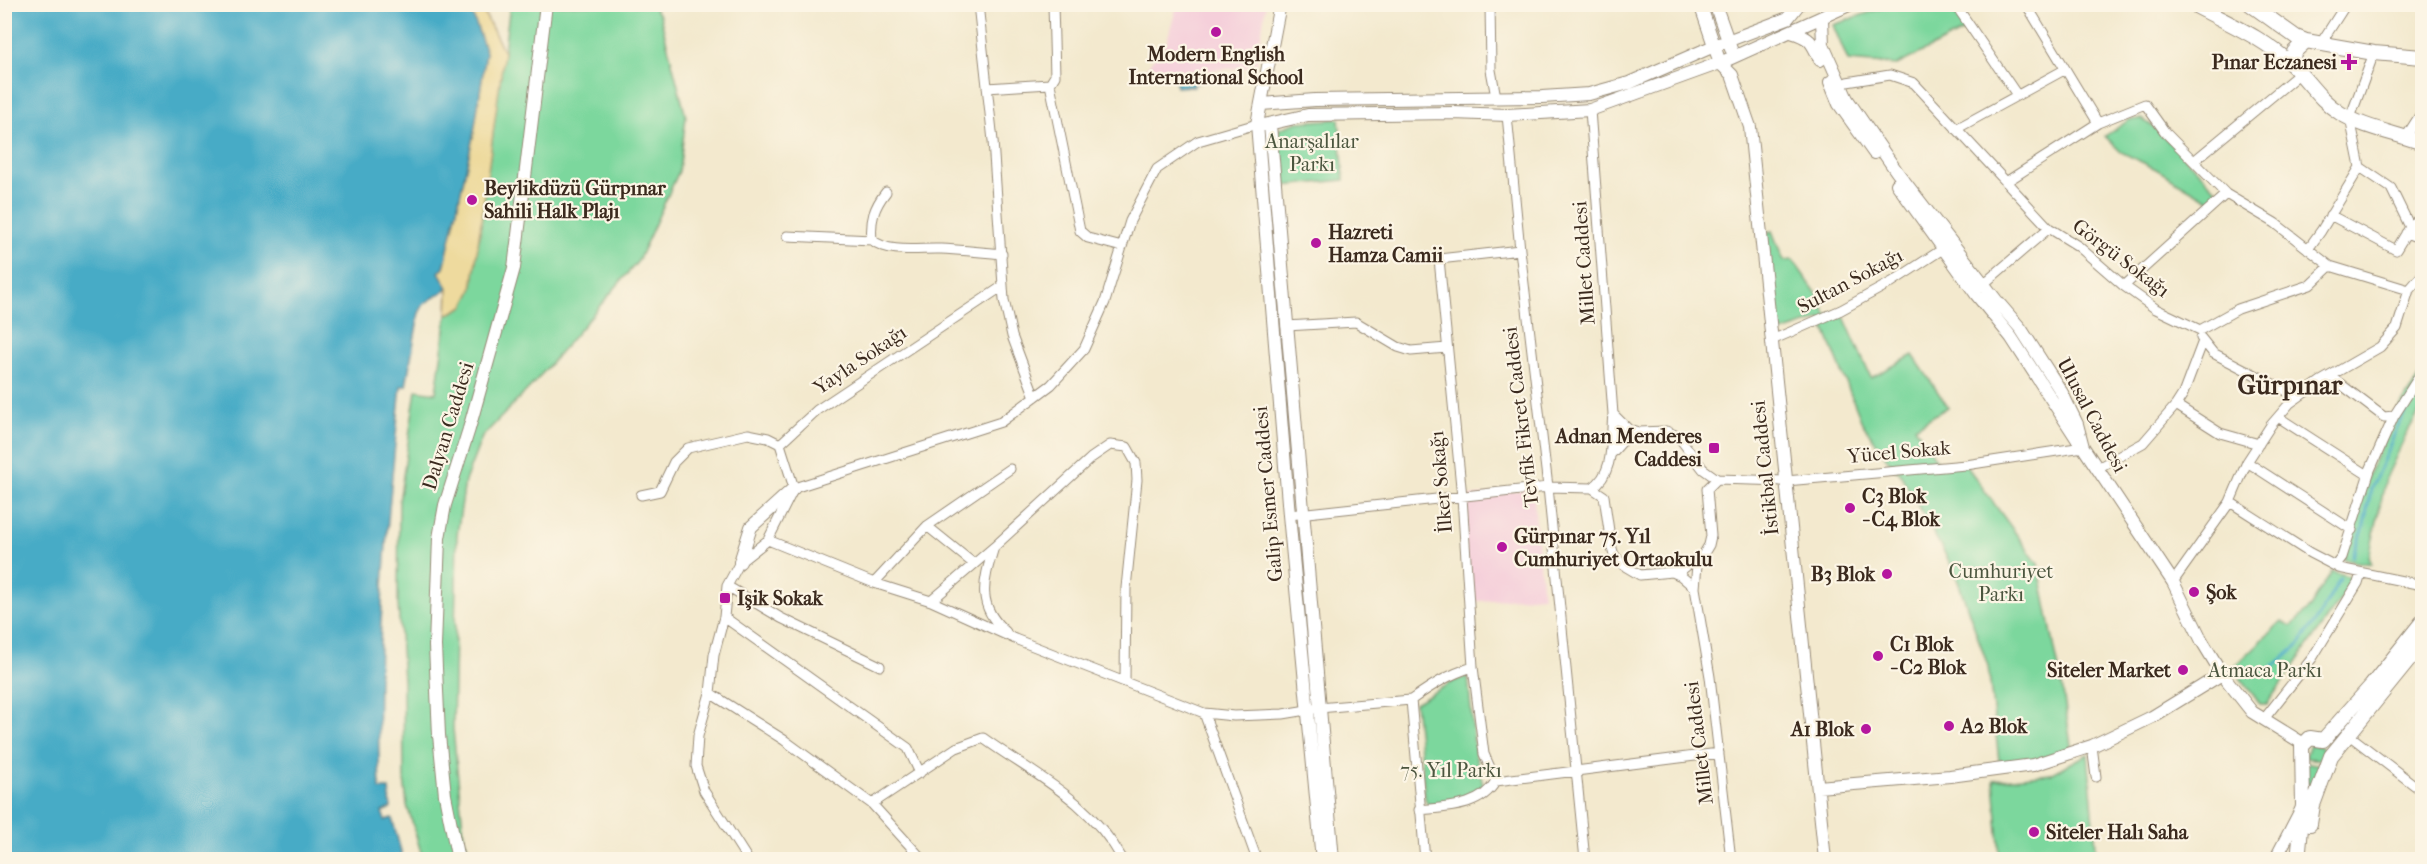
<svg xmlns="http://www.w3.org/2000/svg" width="2427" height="864" font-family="'IM FELL French Canon',serif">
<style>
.built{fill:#f5cfda}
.green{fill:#7cd79d;stroke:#5c805e;stroke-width:1.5}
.sand{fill:#eeda9e;stroke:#94825e;stroke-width:1.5}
.water{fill:#47abc6;stroke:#416a72;stroke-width:1.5}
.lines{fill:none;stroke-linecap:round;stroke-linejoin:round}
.stream{stroke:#47abc6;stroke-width:3}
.minor-casing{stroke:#978a76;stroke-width:11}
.tertiary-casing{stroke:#978a76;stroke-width:14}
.secondary-casing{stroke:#978a76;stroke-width:16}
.minor{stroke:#fff;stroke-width:9}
.tertiary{stroke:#fff;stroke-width:12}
.secondary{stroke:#fff;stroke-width:14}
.poi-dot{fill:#b5179e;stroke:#fcf5e5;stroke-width:2}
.labels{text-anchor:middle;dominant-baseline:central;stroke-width:4.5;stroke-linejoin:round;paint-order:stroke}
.poi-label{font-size:20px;font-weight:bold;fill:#3b2a1e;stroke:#fcf5e5;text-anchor:start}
.park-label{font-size:20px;fill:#4b553e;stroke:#fcf5e5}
.street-label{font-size:20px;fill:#3b2a1e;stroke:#fcf5e5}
.district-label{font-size:26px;font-weight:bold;fill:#3b2a1e;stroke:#fcf5e5}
</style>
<rect width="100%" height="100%" fill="#fcf5e5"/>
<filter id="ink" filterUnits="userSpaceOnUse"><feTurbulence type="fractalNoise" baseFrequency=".0167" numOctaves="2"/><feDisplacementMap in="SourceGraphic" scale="12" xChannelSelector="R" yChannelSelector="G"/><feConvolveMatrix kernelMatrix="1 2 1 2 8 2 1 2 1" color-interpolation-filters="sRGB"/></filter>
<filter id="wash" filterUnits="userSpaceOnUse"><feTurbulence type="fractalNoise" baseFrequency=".008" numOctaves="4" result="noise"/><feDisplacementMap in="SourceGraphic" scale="24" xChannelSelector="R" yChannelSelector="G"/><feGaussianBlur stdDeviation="1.35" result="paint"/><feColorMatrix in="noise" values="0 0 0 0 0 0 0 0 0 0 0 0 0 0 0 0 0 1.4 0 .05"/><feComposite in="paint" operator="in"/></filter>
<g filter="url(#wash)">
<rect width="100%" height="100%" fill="#f3e9ce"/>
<!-- built -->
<path class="built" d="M1264,4L1266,5L1256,67L1141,75L1167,41L1177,5Z
M1533,489L1543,596L1468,602L1462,497Z"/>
<!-- green -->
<path class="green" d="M510,5H652L660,16L686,117L679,171L638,261L534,383L482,437L465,481L457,535L453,729L464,838L473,859H423L407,805L404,778L403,680L398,604L399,502L416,390L436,393L447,315L464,306L472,290Z
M1949,5L1966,30L1897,65L1848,61L1833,25L1891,5Z
M1339,119L1344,180L1283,186L1279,129L1298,122Z
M2141,119L2152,125L2219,192V198L2210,201L2156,169L2121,152L2105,136L2129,120Z
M1772,231L1784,261L1793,260L1817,294L1827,316L1841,310L1871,378L1913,355L1948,407L1915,427L1940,465H1966L2038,564L2062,685L2072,752L2000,769L1988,666L1954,570L1898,470H1895L1862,423L1821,319L1776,334L1761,234Z
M2422,372V408L2409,429L2386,478L2369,557L2372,564L2344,560L2368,475L2394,416Z
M2332,571L2351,577L2352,583L2267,704H2260L2233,668L2282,621L2291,626L2308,610Z
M1468,676L1475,754L1483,784C1469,802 1450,804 1428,805L1425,798L1415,703L1452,682Z
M2310,744L2321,747L2325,755L2324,760L2305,758Z
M2088,754L2097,859H2000L1994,780L2051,774Z
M2304,762L2321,765L2308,799Z"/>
<!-- sand -->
<path class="sand" d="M469,5H480L504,52L472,290L464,306L447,315L448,288L439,272L444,268L474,132L486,52Z"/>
<!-- water -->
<path class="water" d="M5,4L469,5L486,52L474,132L444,268L439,272L448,288L424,304L419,313L406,386H401C387,520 374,654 380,789H389L391,808L382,812L385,820L392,818L403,859H5Z
M1198,73V83H1194V86L1176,87L1175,74Z"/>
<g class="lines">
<!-- stream -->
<path class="stream" d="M2352,557L2363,530L2371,489L2400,421L2422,384
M2267,672L2299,645L2322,611L2340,579"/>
</g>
</g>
<g filter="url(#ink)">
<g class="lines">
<defs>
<path id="minor" d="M978,4L993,141L1004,300L1012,336L1035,397
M1053,4L1055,76L1050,84L1080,231L1088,238L1122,247
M1490,4L1491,70L1496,97
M1955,4L2017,95
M2026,4L2098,123
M2321,43L2346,4
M1837,87L1847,82L1890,75L1914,83L2049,228L2078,246L2124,286L2156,309L2200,330L2238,309L2310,285L2330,266
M987,88L1050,84
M1590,110L1613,414C1610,438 1616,473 1592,488L1604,496L1611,545L1614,555L1623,565L1640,575L1672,572L1681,576L1695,588
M1507,115L1520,250L1548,487L1585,860
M1956,129L2064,70
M2406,137L2422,112
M2194,161L2299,74
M2006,182L2098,123L2145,104L2165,132L2226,194L2275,223L2330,266L2409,290L2422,275
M886,192C874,207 870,220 872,240C889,254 920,248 941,249C961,250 982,252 1002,254
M2330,215L2396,250L2410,227L2391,188L2360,167
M2410,227L2422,216
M2406,233L2422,239
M787,236L872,240
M2308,249L2321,231L2360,167L2350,118L2374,53
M2124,286L2226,194
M1980,287L2049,228
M1286,326L1356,322L1398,347L1411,351L1447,348
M2201,338L2213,353L2298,397
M1772,340L1841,310L1892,282L1949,245
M2330,376L2384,417L2394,416L2422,372
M2176,405L2220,433L2259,444
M1613,414L1628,429L1639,432L1666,431L1673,434L1681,440L1703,469L1717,479L1786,481L1966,465L2083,447
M2278,417L2368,475
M1611,454L1628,435L1636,432
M2247,462L2352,530
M2096,469L2143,443L2176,405L2183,394L2203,341
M1717,479L1707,489L1711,536L1709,545L1697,565L1695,588L1710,677L1731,860
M794,488L780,444L817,410L1003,286
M641,495L660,491L674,462L688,448L748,434L768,438L780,444
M2230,502L2310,553L2339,568L2422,585
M1289,515L1548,487L1592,488
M927,526L974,564
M768,540L874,583L931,601L1015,639L1204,713L1234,716L1283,714L1319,708L1411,700L1425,860
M994,547C984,580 975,605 1006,632
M2335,566L2342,557L2370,470L2394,416
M1672,572L1683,569L1698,557
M2173,582L2230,502L2247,462L2271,425L2290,403L2321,381L2380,347L2397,328L2409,290
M874,583L927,526L1010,469
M727,586L781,618L880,666
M931,601L994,547L1091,458L1110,445L1127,447L1136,463L1137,480L1126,588L1125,680
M724,617L908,748L920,773
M710,693L784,740L872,804L956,748L983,738C1037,777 1088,798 1123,860
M1411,700C1431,686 1449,674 1473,667
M1204,713L1257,860
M2264,719L2313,657L2358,583L2361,573
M2349,735L2422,791
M2092,746L2096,777
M1496,781L1484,754L1473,667L1462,497L1439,259L1520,250
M872,804L923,860
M1419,810C1447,807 1480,808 1496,781L1719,753
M748,860L704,791L696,766L698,736L710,693L714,655L724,617L727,586L740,562L768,540L794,488L1001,422L1051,385L1084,349L1105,302L1130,221L1157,169L1198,141L1257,124"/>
<path id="tertiary" d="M1280,4L1257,124L1289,515L1322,860
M1700,4L1720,63L1732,75L1750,127L1825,860
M1715,4L1731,49
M1822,19L1823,45L1847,99L1897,172L1996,300L2021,329L2062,393L2077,424L2083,447L2173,582L2202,641L2222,674L2252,712L2299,741L2302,746
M1791,32C1811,38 1812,42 1820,60
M1830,82L1839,104L1874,153
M1261,104L1315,100L1542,97L1589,94L1629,83L1714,46L1788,18L1799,4
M1264,125L1308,115L1453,113L1507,115L1590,110L1720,63L1851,4
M1270,125L1333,860
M1897,184L1976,294L2011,337L2079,442
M740,562L751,527L794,488
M1818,787L1950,776L2033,765L2092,746L2152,717L2222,674
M458,860L445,795L439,735L435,646L439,538L445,505L469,429L514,268L546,4
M2275,860L2303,806"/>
<path id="secondary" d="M2192,4C2225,22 2263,37 2291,64C2308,80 2319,100 2340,113C2364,128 2396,133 2422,143
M2250,4L2296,37L2306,41L2374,53L2422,57
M2292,65L2294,52L2306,41
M2310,824L2313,805L2331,756L2422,644
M2298,860L2303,805L2302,746L2310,738L2323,740L2371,686L2422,622"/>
</defs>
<!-- minor casing -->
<use href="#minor" class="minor-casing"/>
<!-- tertiary casing -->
<use href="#tertiary" class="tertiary-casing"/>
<!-- secondary casing -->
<use href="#secondary" class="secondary-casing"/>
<!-- minor -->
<use href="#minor" class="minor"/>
<!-- tertiary -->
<use href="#tertiary" class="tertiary"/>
<!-- secondary -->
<use href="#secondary" class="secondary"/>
</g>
</g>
<!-- markers -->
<g class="poi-dot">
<circle cx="1216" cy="32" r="6"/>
<path d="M2346 53h6v6h6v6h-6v6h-6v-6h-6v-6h6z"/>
<circle cx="472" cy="200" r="6"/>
<circle cx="1316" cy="243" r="6"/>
<rect x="1708" y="442" width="12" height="12" rx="3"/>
<circle cx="1850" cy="508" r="6"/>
<circle cx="1502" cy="547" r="6"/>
<circle cx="1887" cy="574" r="6"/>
<circle cx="2194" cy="592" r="6"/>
<rect x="719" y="592" width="12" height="12" rx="3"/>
<circle cx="1878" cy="656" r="6"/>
<circle cx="2183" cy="670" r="6"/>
<circle cx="1949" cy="726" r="6"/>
<circle cx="1866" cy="729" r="6"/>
<circle cx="2034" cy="832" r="6"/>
</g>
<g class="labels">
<!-- poi labels -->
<g class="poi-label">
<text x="1216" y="54" text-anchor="middle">Modern English<tspan x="1216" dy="23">International School</tspan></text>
<text x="2337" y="62" text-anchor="end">Pınar Eczanesi</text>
<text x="484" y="188">Beylikdüzü Gürpınar<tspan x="484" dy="23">Sahili Halk Plajı</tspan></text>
<text x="1328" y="232">Hazreti<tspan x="1328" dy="23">Hamza Camii</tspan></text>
<text x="1702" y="436" text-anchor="end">Adnan Menderes<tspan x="1702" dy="23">Caddesi</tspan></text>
<text x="1862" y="496">C3 Blok<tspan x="1862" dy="23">- C4 Blok</tspan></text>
<text x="1514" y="536">Gürpınar 75. Yıl<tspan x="1514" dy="23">Cumhuriyet Ortaokulu</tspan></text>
<text x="1875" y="574" text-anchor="end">B3 Blok</text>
<text x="2206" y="592">Şok</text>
<text x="737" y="598">Işik Sokak</text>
<text x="1890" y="644">C1 Blok<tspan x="1890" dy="23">- C2 Blok</tspan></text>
<text x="2171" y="670" text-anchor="end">Siteler Market</text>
<text x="1961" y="726">A2 Blok</text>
<text x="1854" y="729" text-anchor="end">A1 Blok</text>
<text x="2046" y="832">Siteler Halı Saha</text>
</g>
<!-- park labels -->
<g class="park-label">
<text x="1312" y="141">Anarşalılar<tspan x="1312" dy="23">Parkı</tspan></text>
<text x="2001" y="571">Cumhuriyet<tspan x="2001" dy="23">Parkı</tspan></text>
<text x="2265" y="670">Atmaca Parkı</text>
<text x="1451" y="770">75. Yıl Parkı</text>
</g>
<!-- street labels -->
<g class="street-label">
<text transform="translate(2121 258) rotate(37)">Görgü Sokağı</text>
<text transform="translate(1584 263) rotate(-94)">Millet Caddesi</text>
<text transform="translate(1850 281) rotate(-28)">Sultan Sokağı</text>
<text transform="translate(860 360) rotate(-34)">Yayla Sokağı</text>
<text transform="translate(2092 415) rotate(62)">Ulusal Caddesi</text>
<text transform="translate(1521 417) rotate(-97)">Tevfik Fikret Caddesi</text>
<text transform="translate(448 426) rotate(-73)">Dalyan Caddesi</text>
<text transform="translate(1899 452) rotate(-5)">Yücel Sokak</text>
<text transform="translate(1765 468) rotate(-96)">İstikbal Caddesi</text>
<text transform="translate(1441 482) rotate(-95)">İlker Sokağı</text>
<text transform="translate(1268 494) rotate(-95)">Galip Esmer Caddesi</text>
<text transform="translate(1699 743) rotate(-97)">Millet Caddesi</text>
</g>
<!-- district labels -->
<g class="district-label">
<text x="2290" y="385">Gürpınar</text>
</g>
</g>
<!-- margin -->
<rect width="2427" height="864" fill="none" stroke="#fcf5e5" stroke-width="24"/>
</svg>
